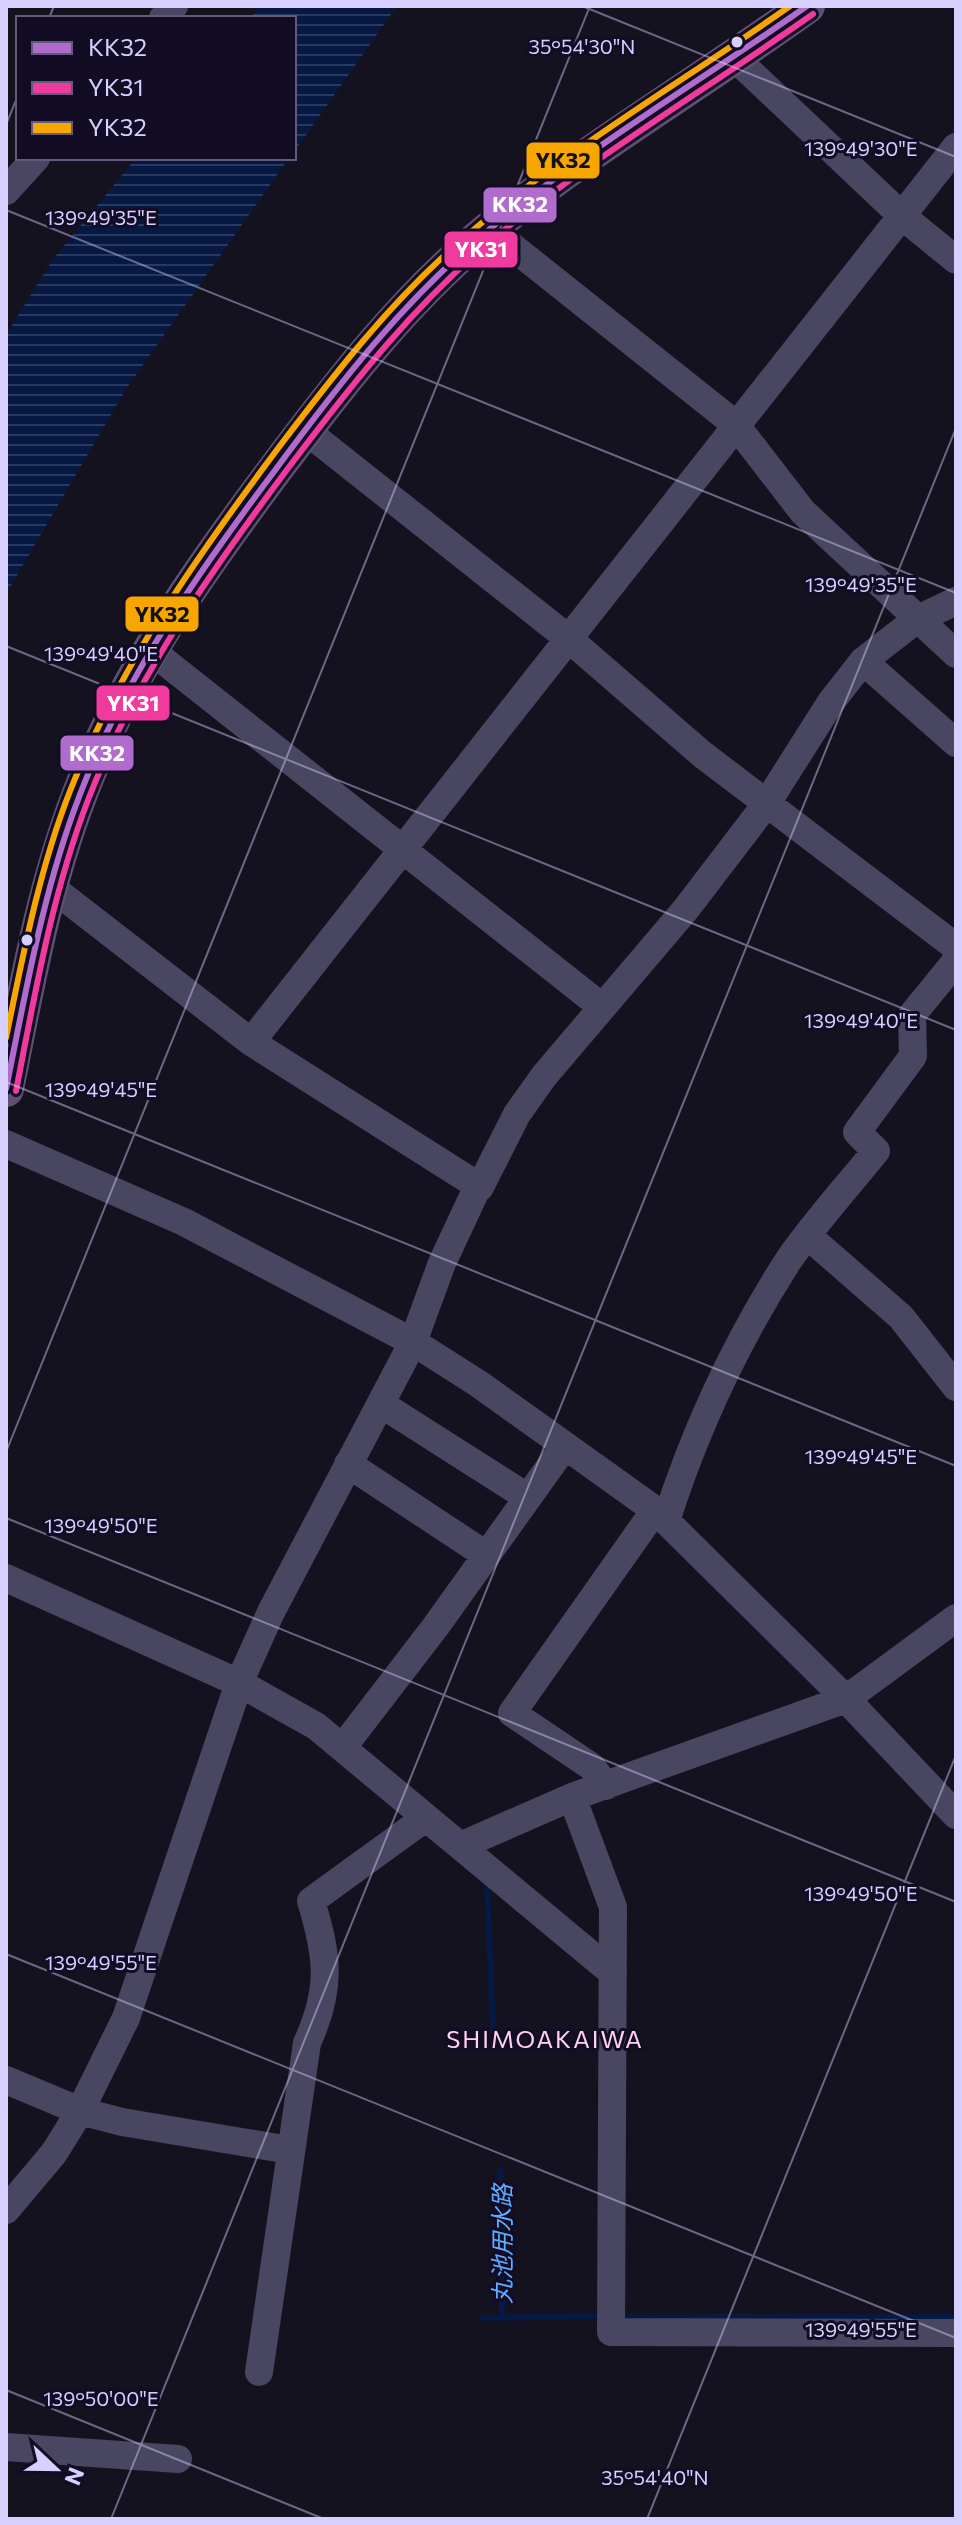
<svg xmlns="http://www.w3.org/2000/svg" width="962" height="2525" font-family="Commissioner,'Noto Sans JP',sans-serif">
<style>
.water{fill:url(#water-rules)}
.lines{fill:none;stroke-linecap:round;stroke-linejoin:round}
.stream{stroke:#061942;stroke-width:6}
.minor{stroke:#484660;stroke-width:28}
.major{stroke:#5d5071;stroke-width:36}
.bus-1-casing{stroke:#120c25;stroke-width:12}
.bus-2-casing{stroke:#120c25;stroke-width:12}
.bus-3-casing{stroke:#120c25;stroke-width:12}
.bus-1{stroke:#b06ccc;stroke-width:6}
.bus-2{stroke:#f13a9d;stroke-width:6}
.bus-3{stroke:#f7a600;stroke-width:6}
.ticks{fill:none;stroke:#d7d0ff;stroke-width:2;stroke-opacity:0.45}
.bus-dot{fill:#d7d0ff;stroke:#120c25;stroke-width:3}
.labels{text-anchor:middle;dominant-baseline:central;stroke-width:6;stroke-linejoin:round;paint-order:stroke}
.neighbourhood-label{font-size:24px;letter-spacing:2px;fill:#ffd2ed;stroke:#120c25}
.water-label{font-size:24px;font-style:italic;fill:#5eadff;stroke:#120c25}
.ticks-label{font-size:20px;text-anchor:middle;fill:#d7d0ff;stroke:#120c25;stroke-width:6;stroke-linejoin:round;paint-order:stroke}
.line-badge{stroke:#120c25;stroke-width:3}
.badge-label{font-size:22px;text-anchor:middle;font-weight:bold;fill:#fff}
.pale-badge-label{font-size:22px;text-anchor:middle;font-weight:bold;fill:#111}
</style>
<defs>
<pattern id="water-rules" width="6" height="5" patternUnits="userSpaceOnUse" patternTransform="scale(2)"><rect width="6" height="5" fill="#061942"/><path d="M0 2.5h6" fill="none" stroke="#2a395e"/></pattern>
</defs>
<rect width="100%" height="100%" fill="#15121f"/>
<!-- water -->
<path class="water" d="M260,6H397L294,152V18H250Z
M136,158H289L126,389L6,594V335L53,259Z"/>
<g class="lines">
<!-- stream -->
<path class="stream" d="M487,1884L493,2032
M500,2170L502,2317
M618,2316L954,2317
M482,2318L602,2316"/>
<!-- minor -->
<path class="minor" d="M163,18L174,6
M735,58L902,216L956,260
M6,191L36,158
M490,229L735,424L803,512L956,654
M305,430L569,639L703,755L956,947
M149,649L602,1007
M863,661L956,743
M51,887L251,1042L480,1187L517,1114L544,1076L686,909L767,803L831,702L863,661L916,620L956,601
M251,1042L956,147
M6,1144L184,1222L413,1342L479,1384L655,1510L846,1699L956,1815
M808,1236L901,1317L956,1387
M381,1404L527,1497
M348,1464L486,1555
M666,1521C695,1430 736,1342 788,1261C814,1223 847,1187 876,1151L857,1132L913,1056L912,1015L956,961
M6,1578L239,1683L316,1726L613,1973
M343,1747L436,1626L564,1447
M606,1786L592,1767L512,1713L655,1510
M572,1797L613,1907L611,2332L956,2333
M460,1846L572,1797L846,1699L956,1618
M6,2080L80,2111L122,2122L290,2150
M6,2210L54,2153L80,2111L126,2018L239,1683L271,1612L413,1342L442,1263L478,1186
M259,2372L307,2043C332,1988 328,1957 311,1901L424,1819
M6,2447L178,2459"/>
<!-- major -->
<path class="major" d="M6,1089C26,991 43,890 79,796C125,674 199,571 277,467C341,382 408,295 492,227C591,147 703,81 807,6"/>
<defs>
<path id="bus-1" d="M6,1089C26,991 43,891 79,797C124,678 197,574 273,473C338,385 406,297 491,228C591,146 702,80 807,6"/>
<path id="bus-2" d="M16,1091C35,993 52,894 88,800C135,678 211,571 289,467C352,384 417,301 499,234C598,154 708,88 813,14"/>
<path id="bus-3" d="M6,1038C23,955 39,870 70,791C120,665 198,555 279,447C333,376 389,304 456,245C558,154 678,85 790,6"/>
</defs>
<!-- bus-1 casing -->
<use href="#bus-1" class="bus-1-casing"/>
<!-- bus-2 casing -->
<use href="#bus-2" class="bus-2-casing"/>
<!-- bus-3 casing -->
<use href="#bus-3" class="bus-3-casing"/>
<!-- bus-1 -->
<use href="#bus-1" class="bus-1"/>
<!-- bus-2 -->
<use href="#bus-2" class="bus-2"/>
<!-- bus-3 -->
<use href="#bus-3" class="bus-3"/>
</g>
<!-- ticks -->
<path class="ticks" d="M582,6L956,157M49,18L54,6M6,125L18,95M6,210L956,593M6,646L956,1030M6,1082L956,1466M6,1452L590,6M6,1518L956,1902M6,1954L956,2338M6,2390L324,2519M111,2519L956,428M647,2519L956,1755"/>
<!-- markers -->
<g class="bus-dot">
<circle cx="737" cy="42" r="7"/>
<circle cx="27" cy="940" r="7"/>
</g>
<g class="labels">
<!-- neighbourhood labels -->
<g class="neighbourhood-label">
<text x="545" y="2038">SHIMOAKAIWA</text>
</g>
<!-- water labels -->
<g class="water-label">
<text transform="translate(501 2244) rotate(-90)">丸池用水路</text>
</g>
</g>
<g class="ticks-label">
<text x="582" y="54">35°54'30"N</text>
<text x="861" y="156">139°49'30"E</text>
<text x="101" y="225">139°49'35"E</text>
<text x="861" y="592">139°49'35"E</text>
<text x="101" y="661">139°49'40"E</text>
<text x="861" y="1028">139°49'40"E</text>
<text x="101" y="1097">139°49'45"E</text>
<text x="861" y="1464">139°49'45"E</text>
<text x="101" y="1533">139°49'50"E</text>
<text x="861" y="1901">139°49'50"E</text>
<text x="101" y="1970">139°49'55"E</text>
<text x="861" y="2337">139°49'55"E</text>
<text x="101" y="2406">139°50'00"E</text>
<text x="655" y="2485">35°54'40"N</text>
</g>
<g class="line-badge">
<rect x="525" y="141" width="76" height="39" rx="8" fill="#f7a600"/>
<rect x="482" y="186" width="76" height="38" rx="8" fill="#b06ccc"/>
<rect x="443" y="230" width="76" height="39" rx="8" fill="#f13a9d"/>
<rect x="124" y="595" width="76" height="38" rx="8" fill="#f7a600"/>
<rect x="95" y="684" width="76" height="38" rx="8" fill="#f13a9d"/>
<rect x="59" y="734" width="76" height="38" rx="8" fill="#b06ccc"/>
</g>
<g class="badge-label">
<text x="520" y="212">KK32</text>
<text x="481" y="257">YK31</text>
<text x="133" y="711">YK31</text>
<text x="97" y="761">KK32</text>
</g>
<g class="pale-badge-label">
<text x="563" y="168">YK32</text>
<text x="162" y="622">YK32</text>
</g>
<!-- border -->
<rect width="962" height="2525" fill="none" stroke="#d7d0ff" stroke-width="16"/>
<!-- legend -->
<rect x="16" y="16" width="280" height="144" fill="#120c25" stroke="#615a7c" stroke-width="2"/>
<rect x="32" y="42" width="40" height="12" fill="#b06ccc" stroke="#615a7c" stroke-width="2"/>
<text x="88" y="56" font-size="24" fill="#d7d0ff">KK32</text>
<rect x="32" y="82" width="40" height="12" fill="#f13a9d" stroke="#615a7c" stroke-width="2"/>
<text x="88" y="96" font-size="24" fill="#d7d0ff">YK31</text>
<rect x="32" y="122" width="40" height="12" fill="#f7a600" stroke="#615a7c" stroke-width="2"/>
<text x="88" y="136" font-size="24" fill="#d7d0ff">YK32</text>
<!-- north arrow -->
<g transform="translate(56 2469) rotate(112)" stroke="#120c25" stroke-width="6" paint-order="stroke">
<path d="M0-6L14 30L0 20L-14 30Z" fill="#d7d0ff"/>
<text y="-12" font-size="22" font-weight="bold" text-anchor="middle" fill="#d7d0ff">N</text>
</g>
</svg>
